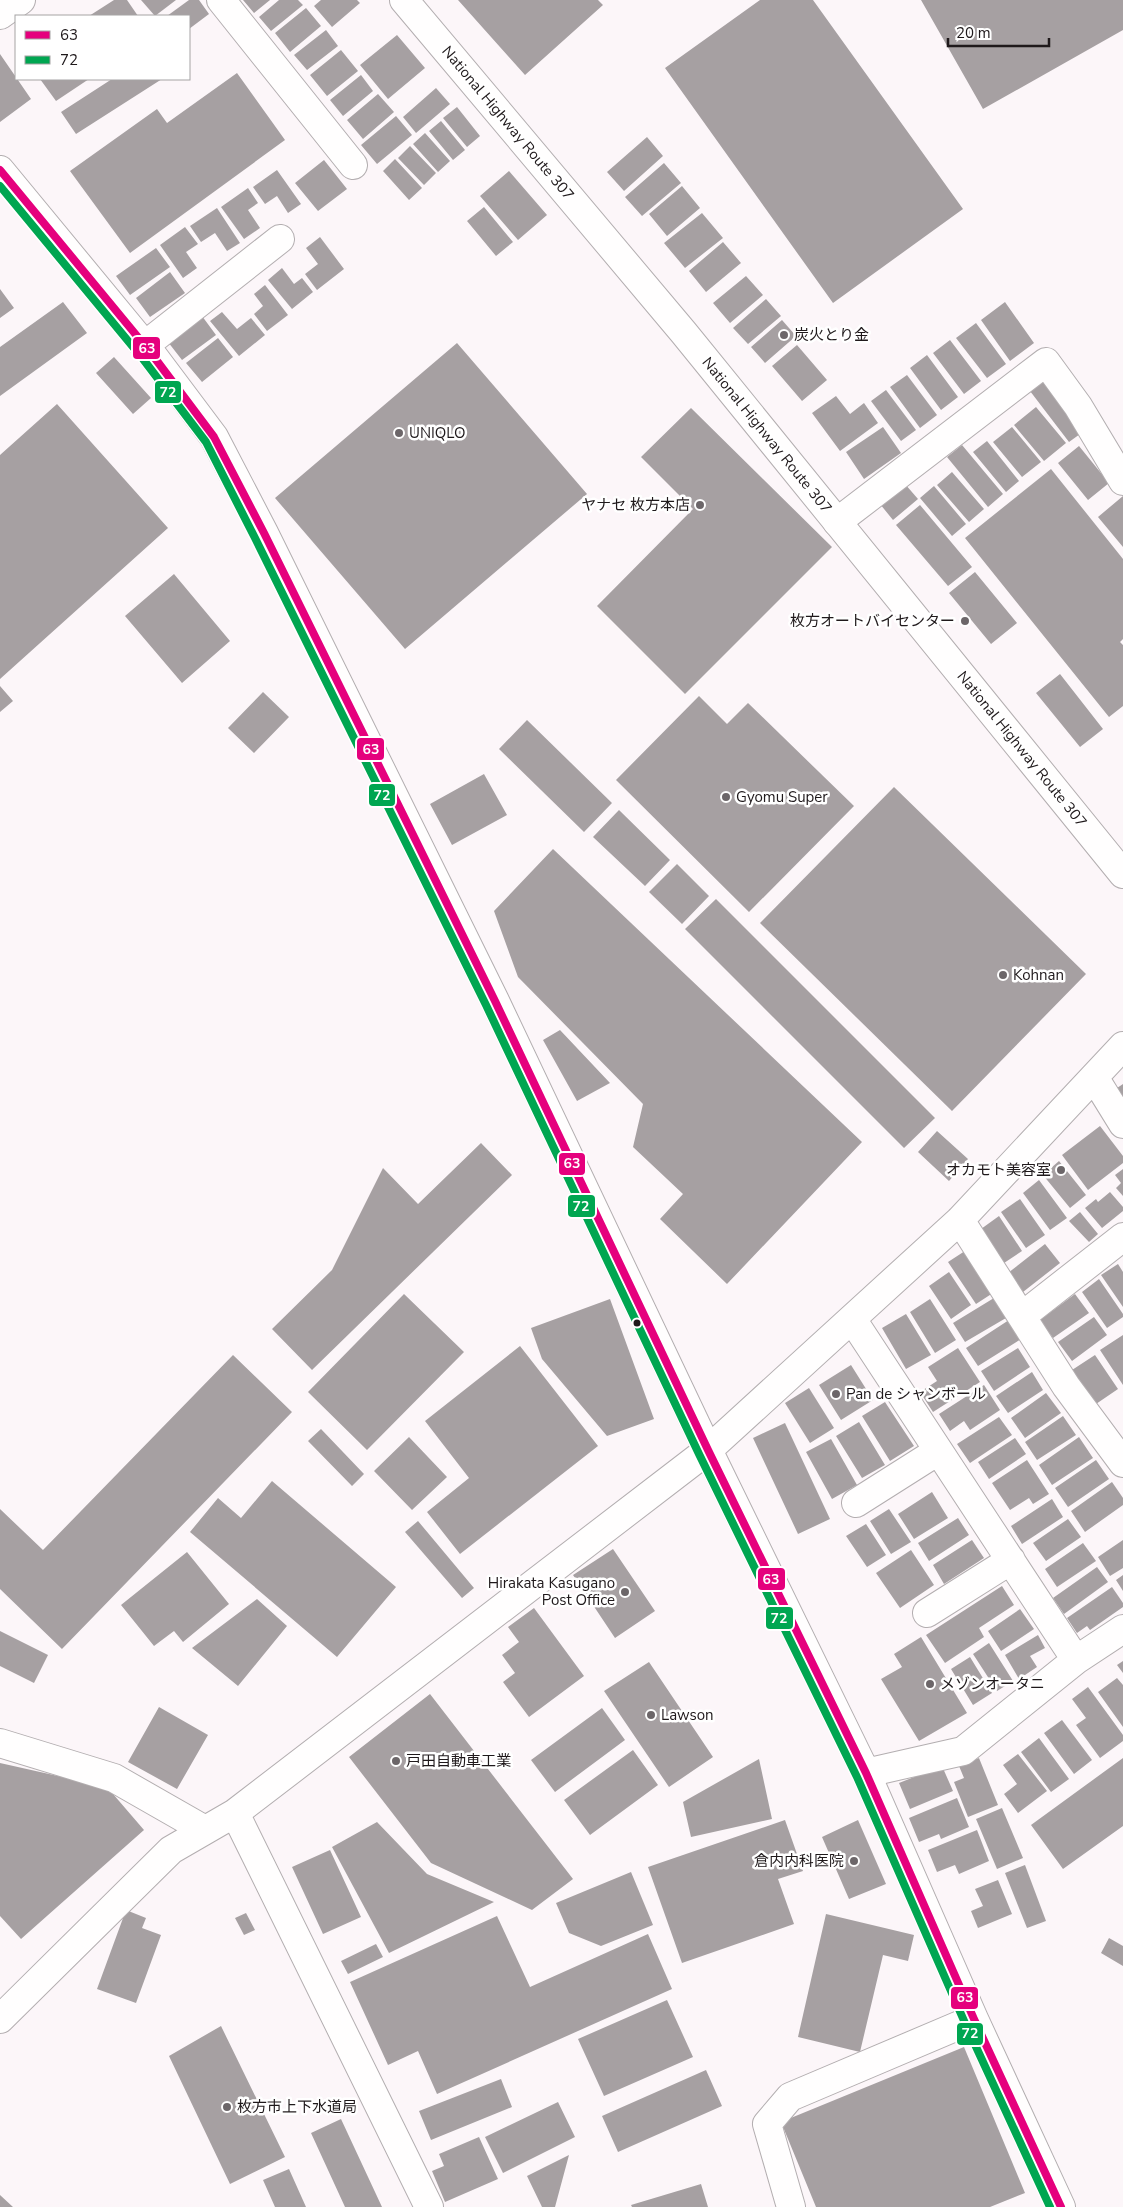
<svg xmlns="http://www.w3.org/2000/svg" width="1123" height="2207" font-family="'Nunito Sans','Noto Sans JP',sans-serif">
<style>
.building{fill:#a6a0a2}
.lines{fill:none;stroke-linecap:round;stroke-linejoin:round}
.minor-casing{stroke:#b3aeb0;stroke-width:30}
.major-casing{stroke:#b3aeb0;stroke-width:30}
.highway-casing{stroke:#b3aeb0;stroke-width:30}
.minor{stroke:#fffefe;stroke-width:28}
.major{stroke:#fffefe;stroke-width:28}
.highway{stroke:#fffefe;stroke-width:28}
.bus-1-casing{stroke:#fff;stroke-width:11}
.bus-2-casing{stroke:#fff;stroke-width:11}
.bus-1{stroke:#e5007d;stroke-width:8}
.bus-2{stroke:#00a651;stroke-width:8}
.poi-dot{fill:#6c6669;stroke:#fff;stroke-width:2}
.bus-dot{fill:#1f191b;stroke:#fff;stroke-width:2}
.labels{text-anchor:middle;dominant-baseline:central;stroke-width:5;stroke-linejoin:round;paint-order:stroke}
.street-label{font-size:15px;fill:#1f191b;stroke:#fff}
.poi-label{font-size:15px;fill:#1f191b;stroke:#fff;text-anchor:start}
.line-badge{stroke:#fff;stroke-width:2}
.badge-label{font-size:14px;text-anchor:middle;font-weight:bold;fill:#fff}
</style>
<rect width="100%" height="100%" fill="#fcf6f9"/>
<!-- building -->
<path class="building" d="M114,0H127L138,16H89Z
M141,0H176L155,16Z
M189,0H199L209,14L189,29V16H167Z
M243,0H270L254,13Z
M279,0H298L303,5L271,31L259,17Z
M321,0H357L360,3L332,27L314,6Z
M458,0H598L603,5L525,75Z
M760,0H813L963,209L833,303L665,68Z
M921,0H1123V30L983,109Z
M306,8L321,26L290,52L275,33Z
M326,30L338,46L307,70L294,55Z
M397,35L425,68L388,99L360,65Z
M341,50L358,71L327,96L310,75Z
M0,54L31,99L0,122Z
M237,73L285,140L130,253L70,171L157,109L167,123Z
M361,75L373,91L343,116L330,100Z
M40,79H89L56,101Z
M112,79H162L76,134L61,112Z
M436,88L450,104L416,133L403,117Z
M378,94L394,112L363,139L347,120Z
M457,107L480,136L467,147L443,118Z
M396,116L412,135L377,164L361,145Z
M441,121L465,150L453,160L429,131Z
M425,133L450,161L438,172L413,144Z
M647,137L663,156L624,191L607,172Z
M410,146L436,173L424,185L398,158Z
M395,159L422,188L409,200L383,171Z
M324,160L347,189L318,211L295,183Z
M664,163L681,183L642,216L625,197Z
M277,170L301,204L288,213L277,196L265,204L253,187Z
M509,171L547,215L518,240L480,196Z
M682,186L700,208L667,236L649,214Z
M248,188L258,203L248,210L260,228L244,239L221,207Z
M484,207L513,242L496,256L467,221Z
M217,208L240,243L227,251L215,233L201,242L190,226Z
M702,213L723,238L685,268L664,243Z
M185,227L198,244L186,252L197,268L183,278L160,245Z
M320,237L344,269L317,290L305,274L318,264L306,248Z
M723,242L741,263L706,292L689,271Z
M156,248L170,267L130,295L116,276Z
M282,268L294,284L302,278L313,292L292,309L268,280Z
M170,272L185,293L150,317L136,298Z
M746,276L763,295L730,323L713,303Z
M265,285L288,315L267,331L254,314L263,306L254,294Z
M0,289L14,308L0,318Z
M766,299L781,316L748,344L733,328Z
M63,302L87,333L0,396V347Z
M1005,302L1034,343L1010,361L981,320Z
M222,312L237,329L251,318L265,335L239,356L210,321Z
M202,316L216,335L182,360L168,342Z
M782,320L796,336L765,363L751,347Z
M976,323L1006,364L987,378L956,338Z
M218,338L233,357L202,382L186,363Z
M950,340L981,381L964,394L933,353Z
M457,343L587,494L405,649L275,498Z
M797,345L827,380L802,401L772,366Z
M927,355L958,397L941,410L910,368Z
M114,357L151,398L133,414L96,373Z
M907,375L937,415L920,428L890,387Z
M1048,378L1087,429L1069,442L1030,391Z
M886,390L916,430L901,441L871,401Z
M836,396L850,414L864,403L878,423L840,451L812,413Z
M57,404L168,528L0,679V455Z
M1036,407L1066,443L1044,461L1014,425Z
M691,408L832,547L685,694L597,606L693,509L641,457Z
M883,427L901,453L864,479L846,452Z
M1012,427L1041,462L1022,477L993,442Z
M987,441L1019,481L1006,492L973,452Z
M962,445L1003,494L988,507L947,457Z
M1079,446L1109,483L1088,500L1058,463Z
M1051,469L1123,559V639L1120,642L1123,645V706L1109,717L965,538Z
M952,472L984,509L969,522L937,485Z
M905,484L918,499L893,520L880,504Z
M934,486L966,524L952,536L920,498Z
M1123,496V547L1098,517Z
M920,505L972,567L948,586L896,525Z
M975,572L1017,623L991,644L949,593Z
M174,574L230,641L182,683L125,616Z
M1060,674L1103,729L1080,747L1036,693Z
M0,686L13,701L0,712Z
M263,692L289,717L254,753L228,728Z
M699,696L727,724L748,703L854,806L749,912L616,780Z
M527,720L612,803L584,832L499,749Z
M484,774L507,815L452,845L430,804Z
M894,787L1086,974L952,1111L760,923Z
M619,810L670,860L645,886L593,837Z
M553,849L862,1142L727,1284L660,1219L683,1194L633,1147L643,1104L518,977L494,911Z
M677,864L709,896L682,924L649,892Z
M716,899L935,1118L904,1148L685,929Z
M560,1030L610,1083L577,1101L543,1040Z
M1123,1084V1102L1114,1090Z
M1100,1126L1123,1156V1163L1088,1190L1062,1155Z
M937,1131L968,1159L949,1181L918,1152Z
M481,1143L512,1175L312,1370L272,1329L332,1270L383,1168L418,1204Z
M1059,1161L1086,1195L1070,1208L1043,1175Z
M1123,1169V1196L1116,1188L1121,1183L1115,1175Z
M1039,1180L1067,1218L1050,1230L1023,1193Z
M1110,1192L1123,1207V1211L1102,1228L1085,1208L1096,1199L1098,1202Z
M1020,1199L1045,1235L1026,1248L1001,1212Z
M1080,1212L1098,1234L1089,1242L1069,1221Z
M999,1216L1022,1251L1004,1263L981,1229Z
M1045,1244L1060,1263L1023,1292L1008,1273Z
M968,1249L996,1291L976,1304L948,1262Z
M1118,1264L1123,1272V1307L1101,1275Z
M949,1272L971,1305L951,1319L929,1286Z
M1099,1279L1123,1314V1317L1107,1328L1082,1292Z
M404,1294L464,1352L367,1450L308,1392Z
M1075,1294L1089,1313L1053,1338L1040,1320Z
M994,1298L1006,1318L965,1342L953,1323Z
M610,1299L654,1419L607,1436L542,1359L531,1328Z
M930,1299L956,1340L935,1353L910,1312Z
M906,1314L931,1355L906,1369L882,1328Z
M1094,1317L1107,1335L1072,1361L1058,1342Z
M1009,1320L1021,1339L978,1366L966,1348Z
M1123,1335V1385L1100,1350Z
M520,1346L598,1446L460,1554L427,1512L469,1478L425,1421Z
M958,1348L980,1382L933,1412L920,1392L937,1381L928,1367Z
M1018,1348L1030,1367L994,1391L981,1371Z
M233,1355L292,1412L62,1649L0,1589V1509L43,1550Z
M1095,1355L1118,1389L1096,1404L1072,1370Z
M851,1365L873,1400L841,1420L819,1385Z
M1032,1372L1043,1390L1008,1413L996,1396Z
M984,1385L1000,1410L970,1430L964,1421L950,1431L939,1414Z
M809,1388L834,1428L810,1443L785,1403Z
M1046,1393L1061,1413L1025,1438L1011,1418Z
M885,1402L914,1446L890,1461L862,1416Z
M1063,1416L1076,1435L1037,1460L1025,1442Z
M999,1417L1012,1435L970,1463L957,1444Z
M859,1422L885,1465L862,1478L836,1436Z
M785,1423L830,1519L798,1534L753,1438Z
M321,1429L364,1474L352,1486L308,1441Z
M409,1437L447,1477L412,1510L374,1471Z
M1079,1437L1093,1458L1052,1485L1039,1465Z
M1015,1438L1026,1454L989,1479L978,1462Z
M831,1439L857,1485L832,1499L806,1452Z
M1027,1460L1049,1494L1033,1504L1029,1498L1010,1510L992,1483Z
M1096,1460L1109,1479L1068,1507L1055,1488Z
M272,1481L396,1587L337,1657L190,1532L218,1498L241,1518Z
M1112,1482L1123,1498V1505L1085,1532L1071,1511Z
M932,1492L948,1518L914,1539L898,1514Z
M1052,1499L1063,1517L1022,1544L1011,1526Z
M889,1509L911,1542L891,1554L870,1521Z
M958,1518L969,1535L929,1561L918,1543Z
M1068,1519L1081,1537L1046,1561L1033,1543Z
M418,1521L474,1588L462,1598L405,1532Z
M866,1524L886,1555L867,1567L846,1536Z
M972,1540L984,1558L944,1584L933,1565Z
M1123,1540V1568L1110,1576L1098,1557Z
M1083,1543L1096,1561L1057,1587L1045,1569Z
M613,1549L655,1611L615,1638L573,1575Z
M911,1550L934,1585L900,1608L876,1573Z
M187,1552L229,1604L183,1642L174,1631L154,1646L121,1605Z
M1097,1567L1108,1582L1064,1614L1053,1598Z
M1123,1575V1591L1116,1580Z
M1002,1586L1014,1605L979,1628L984,1637L945,1663L926,1635Z
M1112,1587L1123,1603V1607L1090,1630L1087,1626L1077,1633L1067,1618Z
M257,1599L287,1626L238,1686L192,1648Z
M534,1608L584,1676L529,1717L503,1682L515,1673L502,1655L519,1642L508,1627Z
M1020,1609L1034,1629L1001,1651L988,1631Z
M0,1631L48,1655L34,1683L0,1666Z
M1038,1635L1045,1648L1030,1656L1037,1667L1019,1679L1005,1655Z
M921,1637L967,1713L919,1741L881,1679L902,1667L894,1654Z
M989,1643L1013,1681L997,1691L973,1654Z
M970,1657L992,1693L973,1705L951,1669Z
M1123,1661V1673L1117,1665Z
M649,1662L713,1757L669,1787L604,1691Z
M1117,1678L1123,1685V1727L1098,1692Z
M1088,1687L1123,1735V1741L1100,1758L1076,1725L1086,1718L1072,1699Z
M430,1694L573,1879L532,1910L431,1863L349,1757Z
M159,1707L208,1735L177,1789L128,1762Z
M602,1708L625,1740L555,1792L531,1760Z
M1062,1720L1092,1760L1074,1774L1044,1733Z
M1039,1738L1069,1779L1051,1792L1021,1752Z
M633,1750L658,1785L590,1835L564,1800Z
M1018,1754L1047,1791L1018,1813L1004,1794L1017,1784L1003,1765Z
M979,1758L998,1805L968,1817L954,1782L964,1778L959,1766Z
M1123,1758V1826L1063,1869L1031,1825Z
M759,1759L772,1819L691,1837L683,1802Z
M0,1763L107,1787L144,1830L21,1939L0,1916Z
M942,1766L953,1791L910,1809L899,1783Z
M957,1798L969,1827L941,1839L939,1834L919,1842L909,1818Z
M1002,1808L1023,1858L997,1869L976,1819Z
M785,1820L803,1871L778,1879L794,1924L682,1963L648,1867Z
M858,1820L886,1884L849,1899L822,1837Z
M377,1822L427,1874L494,1902L389,1953L332,1847Z
M977,1830L989,1861L959,1874L955,1865L937,1872L928,1850Z
M330,1850L361,1917L323,1934L292,1867Z
M1025,1865L1046,1921L1027,1928L1005,1873Z
M631,1872L653,1925L601,1946L569,1933L556,1903Z
M998,1880L1012,1914L978,1928L971,1911L983,1906L975,1889Z
M126,1910L146,1918L142,1928L161,1935L136,2003L97,1989Z
M246,1913L255,1930L244,1935L235,1918Z
M826,1914L914,1935L908,1961L883,1955L860,2052L798,2037Z
M497,1916L530,1987L648,1934L672,1989L437,2094L418,2051L388,2065L350,1982Z
M1109,1938L1123,1946V1966L1101,1953Z
M376,1944L383,1957L348,1974L341,1961Z
M667,2000L693,2057L604,2096L578,2039Z
M221,2026L285,2157L230,2184L169,2056Z
M964,2047L1025,2193L990,2207H816L781,2122Z
M706,2070L722,2106L618,2152L602,2116Z
M501,2079L512,2107L431,2140L419,2111Z
M558,2102L575,2137L503,2173L485,2137Z
M341,2119L382,2207H345L311,2133Z
M479,2137L498,2179L445,2202L432,2171L444,2166L439,2154Z
M569,2155L555,2207H542L527,2176Z
M289,2169L306,2207H275L263,2180Z
M701,2184L708,2207H632L631,2205Z
M0,2195L13,2207H0Z"/>
<g class="lines">
<defs>
<path id="minor" d="M221,0L353,165
M0,170L151,353L214,437L264,533L495,1001L708,1450L866,1773L974,2019L1061,2207
M144,346L280,239
M837,522L1046,362L1078,406L1123,481
M1094,1077L1123,1124
M960,1220L1066,1386L1123,1463
M1022,1316L1123,1237
M852,1319L1076,1660
M856,1503L938,1451
M927,1613L1011,1560
M0,1743L114,1778L205,1830
M866,1773L963,1751L1076,1660L1123,1629
M235,1813L429,2207
M0,2019L171,1850L235,1813L708,1450L960,1220L1123,1046
M791,2207L767,2124L790,2097L974,2019"/>
<path id="major" d="M0,15L21,0"/>
<path id="highway" d="M404,0L684,333L1123,874"/>
</defs>
<!-- minor casing -->
<use href="#minor" class="minor-casing"/>
<!-- major casing -->
<use href="#major" class="major-casing"/>
<!-- highway casing -->
<use href="#highway" class="highway-casing"/>
<!-- minor -->
<use href="#minor" class="minor"/>
<!-- major -->
<use href="#major" class="major"/>
<!-- highway -->
<use href="#highway" class="highway"/>
<defs>
<path id="bus-1" d="M0,170L151,353L214,437L264,533L495,1001L708,1450L866,1773L974,2019L1061,2207"/>
<path id="bus-2" d="M0,186L143,359L206,442L255,538L486,1005L699,1454L857,1777L965,2023L1050,2207"/>
</defs>
<!-- bus-1 casing -->
<use href="#bus-1" class="bus-1-casing"/>
<!-- bus-2 casing -->
<use href="#bus-2" class="bus-2-casing"/>
<!-- bus-1 -->
<use href="#bus-1" class="bus-1"/>
<!-- bus-2 -->
<use href="#bus-2" class="bus-2"/>
</g>
<!-- markers -->
<g class="poi-dot">
<circle cx="784" cy="335" r="5"/>
<circle cx="399" cy="433" r="5"/>
<circle cx="700" cy="505" r="5"/>
<circle cx="965" cy="621" r="5"/>
<circle cx="726" cy="797" r="5"/>
<circle cx="1003" cy="975" r="5"/>
<circle cx="1061" cy="1170" r="5"/>
<circle cx="836" cy="1394" r="5"/>
<circle cx="625" cy="1592" r="5"/>
<circle cx="930" cy="1684" r="5"/>
<circle cx="651" cy="1715" r="5"/>
<circle cx="396" cy="1761" r="5"/>
<circle cx="854" cy="1861" r="5"/>
<circle cx="227" cy="2107" r="5"/>
</g>
<circle class="bus-dot" cx="637" cy="1323" r="4.5"/>
<g class="labels">
<!-- street labels -->
<g class="street-label">
<text transform="translate(508 123) rotate(50)">National Highway Route 307</text>
<text transform="translate(767 435) rotate(51)">National Highway Route 307</text>
<text transform="translate(1022 749) rotate(51)">National Highway Route 307</text>
</g>
<!-- poi labels -->
<g class="poi-label">
<text x="794" y="335">炭火とり金</text>
<text x="409" y="433">UNIQLO</text>
<text x="690" y="505" text-anchor="end">ヤナセ 枚方本店</text>
<text x="955" y="621" text-anchor="end">枚方オートバイセンター</text>
<text x="736" y="797">Gyomu Super</text>
<text x="1013" y="975">Kohnan</text>
<text x="1051" y="1170" text-anchor="end">オカモト美容室</text>
<text x="846" y="1394">Pan de シャンボール</text>
<text x="615" y="1583" text-anchor="end">Hirakata Kasugano<tspan x="615" dy="17">Post Office</tspan></text>
<text x="940" y="1684">メゾンオータニ</text>
<text x="661" y="1715">Lawson</text>
<text x="406" y="1761">戸田自動車工業</text>
<text x="844" y="1861" text-anchor="end">倉内内科医院</text>
<text x="237" y="2107">枚方市上下水道局</text>
</g>
</g>
<g class="line-badge">
<rect x="132" y="336" width="29" height="24" rx="5" fill="#e5007d"/>
<rect x="154" y="380" width="28" height="24" rx="5" fill="#00a651"/>
<rect x="356" y="737" width="29" height="24" rx="5" fill="#e5007d"/>
<rect x="368" y="783" width="28" height="24" rx="5" fill="#00a651"/>
<rect x="558" y="1152" width="28" height="24" rx="5" fill="#e5007d"/>
<rect x="567" y="1194" width="29" height="24" rx="5" fill="#00a651"/>
<rect x="757" y="1567" width="29" height="24" rx="5" fill="#e5007d"/>
<rect x="765" y="1606" width="29" height="24" rx="5" fill="#00a651"/>
<rect x="950" y="1986" width="29" height="24" rx="5" fill="#e5007d"/>
<rect x="956" y="2022" width="28" height="24" rx="5" fill="#00a651"/>
</g>
<g class="badge-label">
<text x="147" y="353">63</text>
<text x="168" y="397">72</text>
<text x="371" y="754">63</text>
<text x="382" y="800">72</text>
<text x="572" y="1168">63</text>
<text x="581" y="1211">72</text>
<text x="771" y="1584">63</text>
<text x="779" y="1623">72</text>
<text x="965" y="2002">63</text>
<text x="970" y="2038">72</text>
</g>
<!-- legend -->
<rect x="15" y="15" width="175" height="65" fill="#ffffff" stroke="#a5a3a4"/>
<rect x="25" y="31" width="25" height="8" fill="#e5007d" stroke="#a5a3a4"/>
<text x="60" y="40" font-size="15" fill="#1f191b">63</text>
<rect x="25" y="56" width="25" height="8" fill="#00a651" stroke="#a5a3a4"/>
<text x="60" y="65" font-size="15" fill="#1f191b">72</text>
<!-- scale -->
<path d="M948 38v8h101v-8" fill="none" stroke="#1f191b" stroke-width="2.5"/>
<text x="956" y="38" font-size="15" fill="#1f191b" stroke="#ffffff" stroke-width="4" paint-order="stroke">20 m</text>
</svg>
